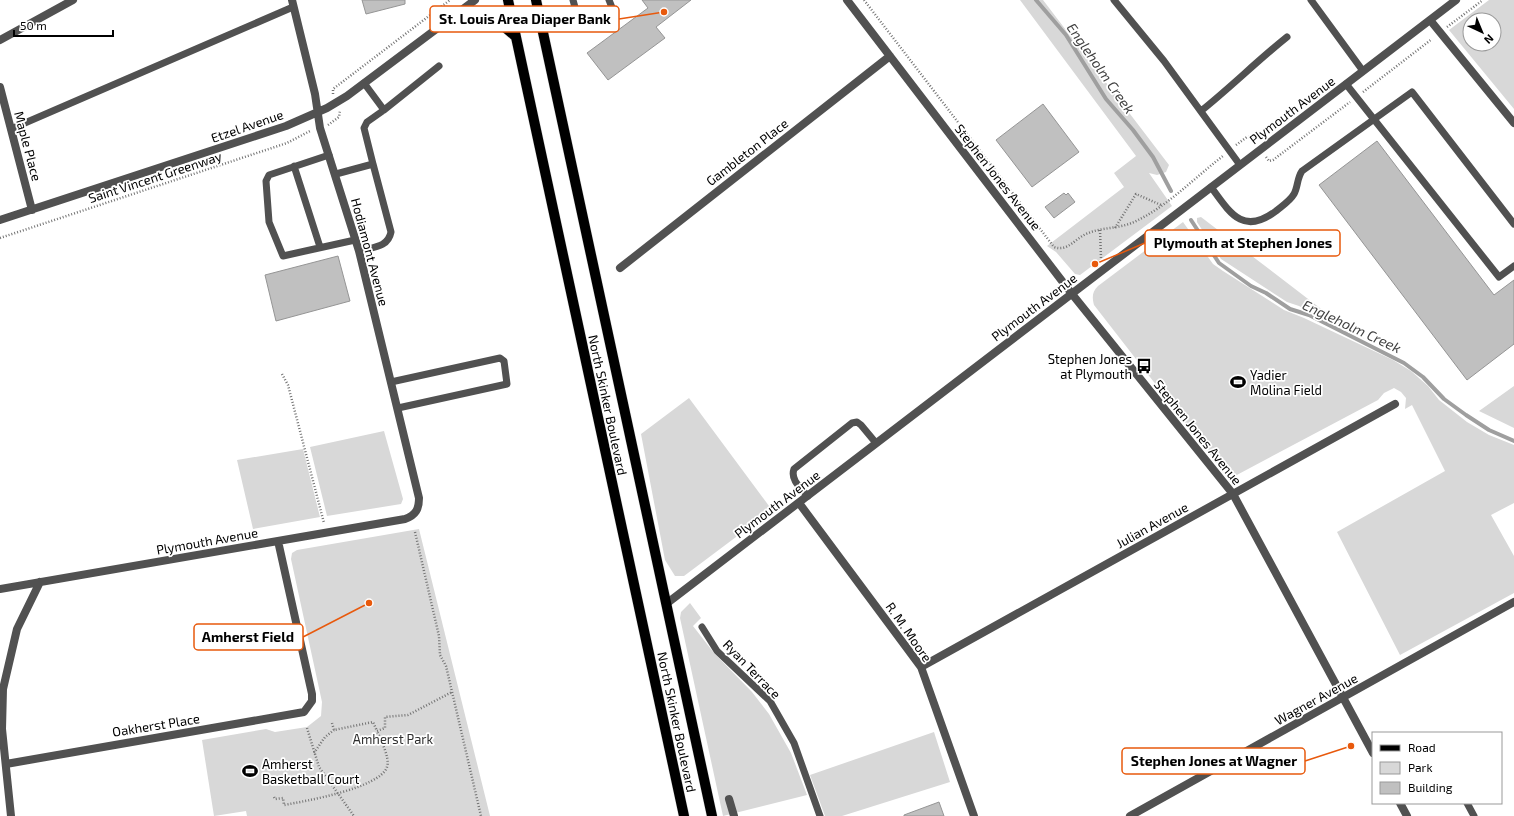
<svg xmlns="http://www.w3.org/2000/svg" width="1514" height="816" font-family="'Exo 2',sans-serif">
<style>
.green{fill:#d8d8d8;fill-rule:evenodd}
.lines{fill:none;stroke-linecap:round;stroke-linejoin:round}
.stream{stroke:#9f9f9f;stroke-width:4}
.building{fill:#c0c0c0;stroke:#959595}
.primary-casing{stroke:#dbdbdb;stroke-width:11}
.path{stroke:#737373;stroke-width:2.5;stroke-dasharray:1 2;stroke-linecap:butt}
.service{stroke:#515151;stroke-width:7}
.minor{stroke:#515151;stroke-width:8}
.primary{stroke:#000;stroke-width:10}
.labels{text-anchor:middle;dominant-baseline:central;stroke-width:3.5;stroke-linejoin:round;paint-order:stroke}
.street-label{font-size:13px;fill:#000;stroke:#fff}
.poi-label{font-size:13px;fill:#000;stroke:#fff;text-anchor:start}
.park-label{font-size:13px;fill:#2f2f2f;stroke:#fff}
.water-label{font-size:14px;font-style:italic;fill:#404040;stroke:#fff}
.leader{fill:none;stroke:#e8590c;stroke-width:1.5}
.callout-dot{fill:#e8590c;stroke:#fff;stroke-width:1.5}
.callout{fill:#fff;stroke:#e8590c;stroke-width:1.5}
.callout-label{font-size:14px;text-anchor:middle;font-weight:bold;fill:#000}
</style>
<rect width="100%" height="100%" fill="#fff"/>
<!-- green -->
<path class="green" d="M1020,0H1043L1169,165L1166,172L1157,175L1149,173L1172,206L1080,275L1075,274L1056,252L1047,246L1124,187L1114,173L1136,156Z
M1489,0H1514V109L1449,30ZM1470,20H1494V44H1470Z
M1201,217L1329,315L1365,339L1299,306L1287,302L1221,259L1197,222V218Z
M1183,222L1213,264L1223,271L1284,310L1304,318L1393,360L1411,371L1428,386L1439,400L1467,422L1489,435L1514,445V503L1491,515L1514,556V593L1400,655L1337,532L1445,471L1412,405L1405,409L1406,398L1401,392L1394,388L1384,393L1378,400L1233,477L1223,471L1094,305C1092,297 1092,292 1098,286Z
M1514,386V428L1479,411Z
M689,398L772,510L684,576H675L665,560L641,434Z
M384,431L403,499L401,504L327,516L310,447Z
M303,449L320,517L253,529L237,460Z
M419,529L490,816H247L246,811L214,816L202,740L266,729L275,732L307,727L321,716L322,702L291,559L292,553L297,550Z
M690,603L701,618L693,626L714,653L752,692L769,714L791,753L807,795L723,816L680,618L681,612Z
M934,732L950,782L842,816H825L810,775Z"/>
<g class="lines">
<!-- stream -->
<path class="stream" d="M1036,0L1066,35L1106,99L1133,130L1153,157L1171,191
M1191,220L1219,263L1251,286L1266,293L1290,309L1309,315L1404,363L1423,377L1444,399L1466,415L1489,430L1514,441"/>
</g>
<!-- building -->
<path class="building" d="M362,0H405V4L366,14Z
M642,0H691L656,27L665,38L608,80L587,53L648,8Z
M1043,104L1079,152L1032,187L996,140Z
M1377,141L1494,295L1514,280V344L1467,380L1319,185Z
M1064,193L1066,195L1068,193L1075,202L1054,218L1045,207Z
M338,256L350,301L276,321L265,275Z
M939,802L944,816H904V815Z"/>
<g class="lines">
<defs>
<path id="primary" d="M508,0L684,816
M536,0L712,816
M461,11C485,9 498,21 515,36"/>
</defs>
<!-- primary casing -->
<use href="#primary" class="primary-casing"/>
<!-- path -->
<path class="path" d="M864,0L1054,247C1067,252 1075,239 1086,234C1101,227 1119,229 1134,222C1167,207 1194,178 1223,156
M1447,27L1483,0
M1363,92L1432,39
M333,94V89L337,86L450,0
M328,125L339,117L340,111
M1236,145L1247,137H1251L1255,142
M1266,157L1269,161L1273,160L1350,102
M1115,228L1136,194L1161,205
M1100,230L1101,258
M0,238L287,143L310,131
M282,374L288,385L324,523
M415,532L439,636L440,655L446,666L481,816
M332,723L334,730L373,722L377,731L385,728V717L408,715L452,692
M307,728L319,767L354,816
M314,753L325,737L334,730
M274,797L275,799L283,798L284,805C306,801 380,788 387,767C390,757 381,741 377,731"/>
<!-- service -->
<path class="service" d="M573,0L579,22L584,26L608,17L613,10L609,0
M1114,0L1164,61L1240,165
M1311,0L1363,71
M1346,84L1499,277L1514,266
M384,110L439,66
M1201,111C1231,87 1257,61 1287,37
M11,129L293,7
M329,155L269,175L266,181L269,222L283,256L355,240
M294,166L320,247
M336,174L373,164L364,128L367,122L384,110L364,83
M1211,187C1230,213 1243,236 1276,211C1282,206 1290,201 1294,194C1298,187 1297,178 1302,171L1412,92L1514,224
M359,251C372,247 388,248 391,232L373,164
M391,382L500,358L504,361L507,384L398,408
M808,496C801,488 790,480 794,469L852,423L857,422L861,425L876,443
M702,627L717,651L770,701L794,743L820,816
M1467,803L1474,816"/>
<!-- minor -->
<path class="minor" d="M847,0L1072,294L1233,494L1373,753
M1430,20L1514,123
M0,40L73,0
M0,87L32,210
M0,220L286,126L327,108L347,96L475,0
M620,268L890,56
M799,503L921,667L974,816
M0,589L405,519C416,515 419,509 419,498L359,251L320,128L315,94L292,0
M666,604L1456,0
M921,667L1395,404
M6,764L304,712L312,701V694L278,541
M729,799L734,816
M1400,803L1407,816
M11,816L2,729L3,689L17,629L40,582
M1130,816L1514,602"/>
<!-- primary -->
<use href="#primary" class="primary"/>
</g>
<!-- icons -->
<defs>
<symbol id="bus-bare" viewBox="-9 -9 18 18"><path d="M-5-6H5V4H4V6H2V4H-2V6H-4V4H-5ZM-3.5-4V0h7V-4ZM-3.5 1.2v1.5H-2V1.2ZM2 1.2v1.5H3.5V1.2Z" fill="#000" stroke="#fff" stroke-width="2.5" paint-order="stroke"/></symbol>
<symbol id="stadium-bare" viewBox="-9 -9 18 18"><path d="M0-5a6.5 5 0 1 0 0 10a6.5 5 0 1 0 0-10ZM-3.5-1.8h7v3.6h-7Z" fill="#000" stroke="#fff" stroke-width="2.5" paint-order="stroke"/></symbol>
</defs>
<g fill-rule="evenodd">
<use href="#bus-bare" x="1133" y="355" width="22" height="22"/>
<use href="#stadium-bare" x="1227" y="371" width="22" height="22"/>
<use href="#stadium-bare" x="239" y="760" width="22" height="22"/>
</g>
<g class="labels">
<!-- street labels -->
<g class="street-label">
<text transform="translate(1292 110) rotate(-37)">Plymouth Avenue</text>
<text transform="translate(247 126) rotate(-19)">Etzel Avenue</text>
<text transform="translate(28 146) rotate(75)">Maple Place</text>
<text transform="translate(747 152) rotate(-38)">Gambleton Place</text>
<text transform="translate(155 177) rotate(-18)">Saint Vincent Greenway</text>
<text transform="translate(998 177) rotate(52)">Stephen Jones Avenue</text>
<text transform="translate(370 252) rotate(75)">Hodiamont Avenue</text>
<text transform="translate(1034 307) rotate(-37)">Plymouth Avenue</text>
<text transform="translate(608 405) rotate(78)">North Skinker Boulevard</text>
<text transform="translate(1198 432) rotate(51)">Stephen Jones Avenue</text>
<text transform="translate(777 504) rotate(-37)">Plymouth Avenue</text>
<text transform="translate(1152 525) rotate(-29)">Julian Avenue</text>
<text transform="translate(207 541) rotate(-10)">Plymouth Avenue</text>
<text transform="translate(909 632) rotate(55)">R. M. Moore</text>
<text transform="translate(752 669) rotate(46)">Ryan Terrace</text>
<text transform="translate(1316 699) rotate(-29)">Wagner Avenue</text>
<text transform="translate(677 722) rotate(78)">North Skinker Boulevard</text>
<text transform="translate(156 725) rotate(-9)">Oakherst Place</text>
</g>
<!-- poi labels -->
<g class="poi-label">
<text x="1132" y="359" text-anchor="end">Stephen Jones<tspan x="1132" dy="15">at Plymouth</tspan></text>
<text x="1250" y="375">Yadier<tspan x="1250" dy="15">Molina Field</tspan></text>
<text x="262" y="764">Amherst<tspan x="262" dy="15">Basketball Court</tspan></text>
</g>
<!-- park labels -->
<g class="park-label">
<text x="393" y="739">Amherst Park</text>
</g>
<!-- water labels -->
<g class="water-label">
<text transform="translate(1101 68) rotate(55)">Engleholm Creek</text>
<text transform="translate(1352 326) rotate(25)">Engleholm Creek</text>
</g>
</g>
<!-- callouts -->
<path class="leader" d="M664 12L619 19M1095 264L1145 243M369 603L303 637M1351 746L1305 761"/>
<g class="callout-dot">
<circle cx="664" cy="12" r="4"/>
<circle cx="1095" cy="264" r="4"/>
<circle cx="369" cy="603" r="4"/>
<circle cx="1351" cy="746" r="4"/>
</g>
<g class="callout">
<rect x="430" y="6" width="189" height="26" rx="4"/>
<rect x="1145" y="230" width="195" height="26" rx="4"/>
<rect x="194" y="624" width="109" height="26" rx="4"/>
<rect x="1122" y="748" width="183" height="26" rx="4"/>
</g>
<g class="callout-label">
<text x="525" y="24">St. Louis Area Diaper Bank</text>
<text x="1243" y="248">Plymouth at Stephen Jones</text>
<text x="248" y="642">Amherst Field</text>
<text x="1214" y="766">Stephen Jones at Wagner</text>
</g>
<!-- legend -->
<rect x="1372" y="732" width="130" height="72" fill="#ffffff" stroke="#999999"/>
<rect x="1380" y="745" width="20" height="6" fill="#000000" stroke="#999999"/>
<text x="1408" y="752" font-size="12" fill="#000000">Road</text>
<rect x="1380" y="762" width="20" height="12" fill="#d8d8d8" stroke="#999999"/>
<text x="1408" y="772" font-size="12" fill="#000000">Park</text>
<rect x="1380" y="782" width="20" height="12" fill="#c0c0c0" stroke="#999999"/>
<text x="1408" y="792" font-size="12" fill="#000000">Building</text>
<!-- north arrow -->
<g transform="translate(1482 32) rotate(136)"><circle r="19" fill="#ffffff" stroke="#999999"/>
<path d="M0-3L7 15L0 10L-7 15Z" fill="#000000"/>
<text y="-6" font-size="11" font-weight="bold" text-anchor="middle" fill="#000000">N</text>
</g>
<!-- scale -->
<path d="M14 30v6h99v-6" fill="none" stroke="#000000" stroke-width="2"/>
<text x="20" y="30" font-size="12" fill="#000000" stroke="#ffffff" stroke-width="3" paint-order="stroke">50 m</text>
</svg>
